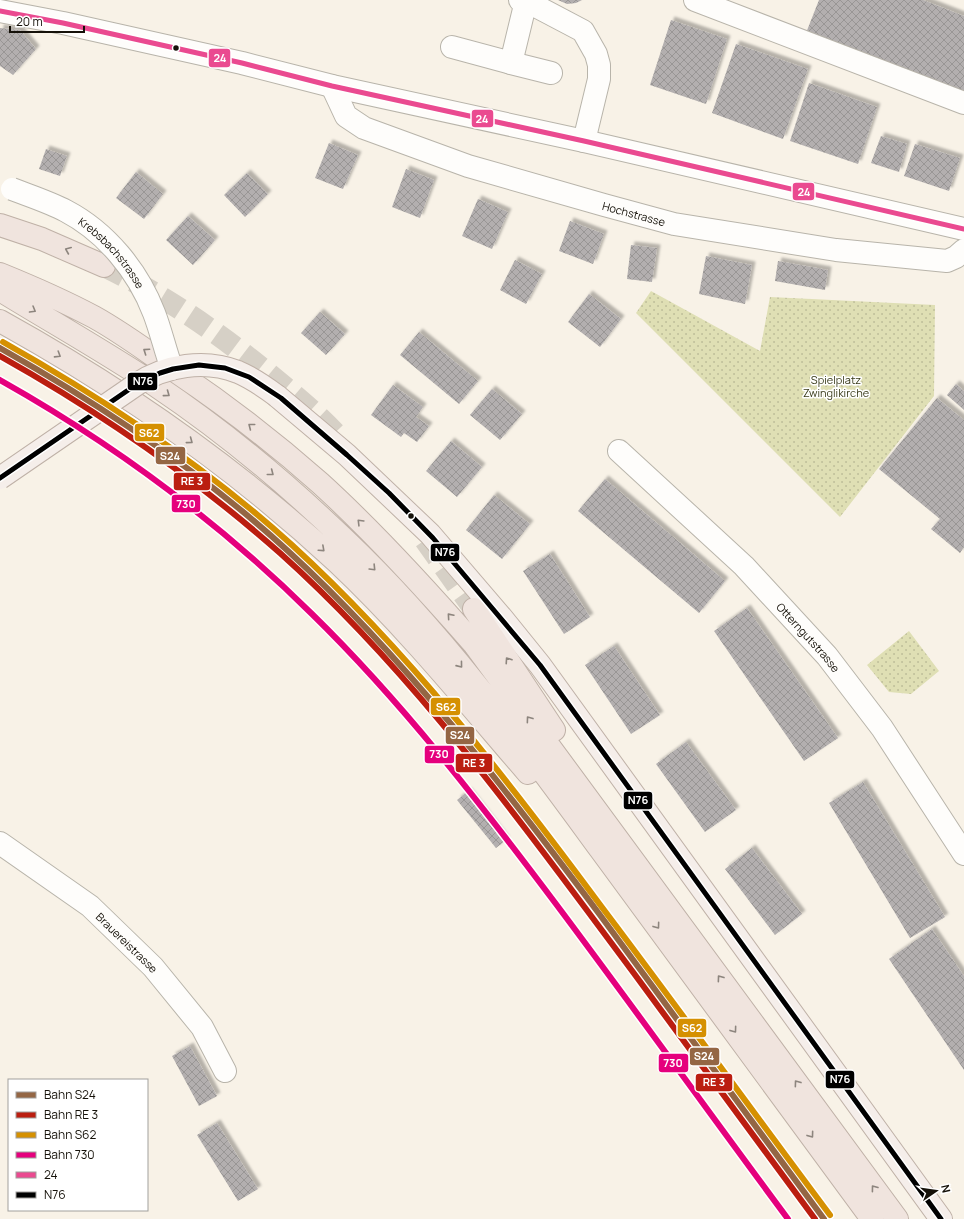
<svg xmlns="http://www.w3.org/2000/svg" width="964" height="1219" font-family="Manrope,sans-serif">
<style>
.park{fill:url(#park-dots)}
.building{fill:url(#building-cross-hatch);filter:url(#shadow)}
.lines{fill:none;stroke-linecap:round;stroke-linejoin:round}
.highway-tunnel{stroke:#d6d0c6;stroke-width:22;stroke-dasharray:22 11;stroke-linecap:butt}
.minor-casing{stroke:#b8b4aa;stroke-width:24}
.major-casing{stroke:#bfb1a7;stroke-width:24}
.highway-casing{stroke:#bfb1a7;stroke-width:24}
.minor{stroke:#fefdfb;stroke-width:22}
.major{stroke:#f5eeea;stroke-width:22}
.highway{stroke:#f0e4de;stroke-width:22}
.minor-bridge-casing{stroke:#b8b4aa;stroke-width:24;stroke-linecap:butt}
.major-bridge-casing{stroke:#bfb1a7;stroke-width:24;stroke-linecap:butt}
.minor-bridge{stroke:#fefdfb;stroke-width:22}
.major-bridge{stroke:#f5eeea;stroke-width:22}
.bus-1-casing{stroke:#fff;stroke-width:8}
.bus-2-casing{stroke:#fff;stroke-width:8}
.bus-1{stroke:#ea4a90;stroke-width:5}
.bus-2{stroke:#000;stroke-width:5}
.rail-1-casing{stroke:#fff;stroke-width:9}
.rail-2-casing{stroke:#fff;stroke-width:9}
.rail-3-casing{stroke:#fff;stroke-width:9}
.rail-4-casing{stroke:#fff;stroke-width:9}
.rail-1{stroke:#946644;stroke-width:6}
.rail-2{stroke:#bb1e10;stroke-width:6}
.rail-3{stroke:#d59001;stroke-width:6}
.rail-4{stroke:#e5007d;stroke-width:6}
.oneway{stroke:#8d857e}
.bus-dot{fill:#151109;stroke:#fff;stroke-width:1.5}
.labels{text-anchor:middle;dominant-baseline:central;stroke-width:3;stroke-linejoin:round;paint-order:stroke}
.street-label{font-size:11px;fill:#151109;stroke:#fff}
.park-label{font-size:11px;fill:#383a19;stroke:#fff}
.line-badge{stroke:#fff;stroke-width:1.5}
.badge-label{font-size:11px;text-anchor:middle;font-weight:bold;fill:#fff}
</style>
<defs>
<pattern id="park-dots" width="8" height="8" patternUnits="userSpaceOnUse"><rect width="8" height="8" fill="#dfdfb4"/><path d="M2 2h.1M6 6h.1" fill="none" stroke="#bebe99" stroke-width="1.8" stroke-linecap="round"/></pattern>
<pattern id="building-cross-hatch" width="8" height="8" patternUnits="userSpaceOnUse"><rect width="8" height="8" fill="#b3afaf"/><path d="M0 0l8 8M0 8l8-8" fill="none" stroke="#999695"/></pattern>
<filter id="shadow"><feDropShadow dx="3.5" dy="-3.5" stdDeviation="1" flood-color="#0004"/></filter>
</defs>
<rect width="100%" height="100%" fill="#f8f2e7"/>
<!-- park -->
<path class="park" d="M651,291L760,351L770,297L935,305L934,396L840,517L636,313Z
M909,631L939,671L911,694L889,692L867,665Z"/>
<!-- building -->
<path class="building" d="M558,0H582L576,3L567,4Z
M819,0H923L964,16V93L806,33Z
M671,20L727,39L706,104L650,85Z
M0,28L20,30L36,49L13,75L0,66Z
M736,44L808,69L783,139L712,113Z
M809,83L877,107L858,164L790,141Z
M881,136L907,144L899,172L871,163Z
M329,143L358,155L343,189L315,178Z
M915,144L960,158L949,191L904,176Z
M46,149L67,156L60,176L39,169Z
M406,169L434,180L420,218L392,207Z
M136,172L163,194L144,219L116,198Z
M247,173L268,194L245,217L224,195Z
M478,199L508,212L492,249L462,236Z
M188,216L215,240L193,265L166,240Z
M570,221L604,234L593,264L559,251Z
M631,245L657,248L652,282L627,279Z
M706,256L752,265L745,304L699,294Z
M515,260L542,274L526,304L500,290Z
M778,261L828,270L825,290L775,281Z
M589,294L621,319L600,347L568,322Z
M320,312L345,334L326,355L301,333Z
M419,332L478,381L459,404L400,355Z
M956,384L964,391V410L947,395Z
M393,385L423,407L416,417L429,426L417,442L404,433L401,437L371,415Z
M492,389L522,414L500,440L470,415Z
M937,398L964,420V547L960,553L931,529L940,519L879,469Z
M451,441L482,467L457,497L426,471Z
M605,479L725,581L699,613L578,511Z
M494,495L530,524L502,559L466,530Z
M550,554L590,617L564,634L523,571Z
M747,608L838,738L804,761L714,631Z
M614,646L660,715L631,734L585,665Z
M686,742L736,810L705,832L656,764Z
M863,782L945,917L910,938L829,803Z
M468,791L506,840L496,848L457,800Z
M752,848L802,914L775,935L725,869Z
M932,929L964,976V1070L889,959Z
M190,1046L217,1096L199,1106L172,1056Z
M217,1123L258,1189L238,1201L197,1135Z"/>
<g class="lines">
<!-- highway-tunnel -->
<path class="highway-tunnel" d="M104,266C168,297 226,338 281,384C299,399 318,415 335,433
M425,540L474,609"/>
<defs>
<g id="minor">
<path d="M527,0L526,1L583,31L596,54L599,65V79L584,141"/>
<path d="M695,0L964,103"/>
<path d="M0,11L63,23L242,63L332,86L584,141L964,229"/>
<path d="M452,47L511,63L526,1L520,0"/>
<path d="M511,63L551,73"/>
<path id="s1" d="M332,86L346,116L364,128L468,166L604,205L674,224L836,250L947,261L956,257L964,250"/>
<path id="s2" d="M619,451L744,566L827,656L882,728L964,854"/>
<path id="s3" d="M0,843L90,906L153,967L202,1027L225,1071"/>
</g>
<path id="major" d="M277,396L347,455L430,534L502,618L540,665L941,1219"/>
<path id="highway" d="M0,225L42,239L104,266
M0,274C32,287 64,301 94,317C123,333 151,354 178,373C227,406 275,443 320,483C375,533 425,588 474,644L897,1219
M0,290C52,322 104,351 155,385C222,430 286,483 345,540C442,632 521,741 600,849C691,972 782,1095 872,1219
M0,321C121,388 236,468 337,562C406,627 466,701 528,773
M474,609L554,730"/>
</defs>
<!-- minor casing -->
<use href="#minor" class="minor-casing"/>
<!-- major casing -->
<use href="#major" class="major-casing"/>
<!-- highway casing -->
<use href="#highway" class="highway-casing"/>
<!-- minor -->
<use href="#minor" class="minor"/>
<!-- major -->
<use href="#major" class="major"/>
<!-- highway -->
<use href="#highway" class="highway"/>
<defs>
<g id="minor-bridge">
<path id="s4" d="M12,189C30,196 49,202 66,211C106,232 138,271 154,313C161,331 165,350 172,369"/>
</g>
<path id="major-bridge" d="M0,478L137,384C166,365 205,359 238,372C252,378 265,387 277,396"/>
</defs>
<!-- minor-bridge casing -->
<use href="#minor-bridge" class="minor-bridge-casing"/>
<!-- major-bridge casing -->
<use href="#major-bridge" class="major-bridge-casing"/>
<!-- minor-bridge -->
<use href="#minor-bridge" class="minor-bridge"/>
<!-- major-bridge -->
<use href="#major-bridge" class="major-bridge"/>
<defs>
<path id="bus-1" d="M0,11L63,23L242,63L332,86L584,141L964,229"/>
<path id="bus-2" d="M0,478L137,384L160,373L173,369L199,365L225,368L249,377L281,398L347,455L389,493L433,538L540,665L941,1219"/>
</defs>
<!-- bus-1 casing -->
<use href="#bus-1" class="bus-1-casing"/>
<!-- bus-2 casing -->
<use href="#bus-2" class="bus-2-casing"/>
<!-- bus-1 -->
<use href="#bus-1" class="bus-1"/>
<!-- bus-2 -->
<use href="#bus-2" class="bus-2"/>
<defs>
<path id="rail-1" d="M0,348C103,406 201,471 288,551C406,659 504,787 600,915C675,1016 749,1118 824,1219"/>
<path id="rail-2" d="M0,356C100,412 194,477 280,553C397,658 493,784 586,909C663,1012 739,1116 815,1219"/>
<path id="rail-3" d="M3,342C106,400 204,465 292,545C409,652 507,779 601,906C678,1008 753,1112 830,1215"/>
<path id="rail-4" d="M0,380C114,444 219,522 312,614C402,702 480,803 556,904C634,1008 710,1114 788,1219"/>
</defs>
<!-- rail-1 casing -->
<use href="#rail-1" class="rail-1-casing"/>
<!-- rail-2 casing -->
<use href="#rail-2" class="rail-2-casing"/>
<!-- rail-3 casing -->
<use href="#rail-3" class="rail-3-casing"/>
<!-- rail-4 casing -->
<use href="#rail-4" class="rail-4-casing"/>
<!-- rail-1 -->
<use href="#rail-1" class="rail-1"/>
<!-- rail-2 -->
<use href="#rail-2" class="rail-2"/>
<!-- rail-3 -->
<use href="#rail-3" class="rail-3"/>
<!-- rail-4 -->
<use href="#rail-4" class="rail-4"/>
</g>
<!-- one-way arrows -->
<defs><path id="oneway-chevron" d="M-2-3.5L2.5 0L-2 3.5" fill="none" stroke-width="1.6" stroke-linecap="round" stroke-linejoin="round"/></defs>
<g class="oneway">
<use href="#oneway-chevron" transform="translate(68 250) rotate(-157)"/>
<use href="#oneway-chevron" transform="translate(33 310) rotate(30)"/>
<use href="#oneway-chevron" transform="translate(146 351) rotate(-146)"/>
<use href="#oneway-chevron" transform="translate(58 355) rotate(32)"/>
<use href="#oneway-chevron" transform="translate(167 394) rotate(36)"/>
<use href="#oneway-chevron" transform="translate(251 426) rotate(-142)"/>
<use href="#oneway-chevron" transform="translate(190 441) rotate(37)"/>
<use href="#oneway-chevron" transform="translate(271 473) rotate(38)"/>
<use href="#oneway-chevron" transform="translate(360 522) rotate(-135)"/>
<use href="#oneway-chevron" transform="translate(322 549) rotate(42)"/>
<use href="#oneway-chevron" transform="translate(373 568) rotate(46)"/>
<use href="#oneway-chevron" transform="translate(450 616) rotate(-131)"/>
<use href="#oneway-chevron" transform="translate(508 660) rotate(-124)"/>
<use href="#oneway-chevron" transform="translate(460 665) rotate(51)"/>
<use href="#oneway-chevron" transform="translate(529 719) rotate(-126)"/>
<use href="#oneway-chevron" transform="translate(657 926) rotate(54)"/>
<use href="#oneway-chevron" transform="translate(720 978) rotate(-126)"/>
<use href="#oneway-chevron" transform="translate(734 1030) rotate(54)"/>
<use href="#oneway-chevron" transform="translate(797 1083) rotate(-126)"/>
<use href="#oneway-chevron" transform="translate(811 1135) rotate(54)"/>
<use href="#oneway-chevron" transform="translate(874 1188) rotate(-127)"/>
</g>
<!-- markers -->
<g class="bus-dot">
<circle cx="176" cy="48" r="3.5"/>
<circle cx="411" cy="516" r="3.5"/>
</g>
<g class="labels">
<!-- street labels -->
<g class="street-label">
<text stroke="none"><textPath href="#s1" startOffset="338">Hochstrasse</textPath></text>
<text stroke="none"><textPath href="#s4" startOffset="121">Krebsbachstrasse</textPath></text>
<text stroke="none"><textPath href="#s2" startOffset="266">Otterngutstrasse</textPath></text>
<text stroke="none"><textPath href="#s3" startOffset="162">Brauereistrasse</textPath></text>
</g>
<!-- park labels -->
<g class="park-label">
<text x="836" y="379">Spielplatz<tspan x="836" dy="13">Zwinglikirche</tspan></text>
</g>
</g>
<g class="line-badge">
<rect x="208" y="48" width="23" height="20" rx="4" fill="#ea4a90"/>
<rect x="471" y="109" width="23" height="19" rx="4" fill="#ea4a90"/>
<rect x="792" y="182" width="23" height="19" rx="4" fill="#ea4a90"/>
<rect x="127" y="372" width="31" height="19" rx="4" fill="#000"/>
<rect x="134" y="423" width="31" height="19" rx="4" fill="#d59001"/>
<rect x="155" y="446" width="31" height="19" rx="4" fill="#946644"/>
<rect x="173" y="472" width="38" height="19" rx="4" fill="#bb1e10"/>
<rect x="171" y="494" width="30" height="19" rx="4" fill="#e5007d"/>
<rect x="430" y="543" width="30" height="19" rx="4" fill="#000"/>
<rect x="430" y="697" width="31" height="19" rx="4" fill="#d59001"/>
<rect x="445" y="726" width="30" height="19" rx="4" fill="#946644"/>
<rect x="424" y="745" width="31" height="19" rx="4" fill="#e5007d"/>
<rect x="455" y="753" width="38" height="20" rx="4" fill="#bb1e10"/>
<rect x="623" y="791" width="30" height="19" rx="4" fill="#000"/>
<rect x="677" y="1018" width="30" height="20" rx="4" fill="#d59001"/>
<rect x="689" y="1047" width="31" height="19" rx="4" fill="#946644"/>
<rect x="658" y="1053" width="31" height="20" rx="4" fill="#e5007d"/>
<rect x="825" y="1070" width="30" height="19" rx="4" fill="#000"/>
<rect x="695" y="1073" width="38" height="19" rx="4" fill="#bb1e10"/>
</g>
<g class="badge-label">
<text x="220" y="62">24</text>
<text x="482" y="123">24</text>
<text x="804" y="196">24</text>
<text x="143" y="385">N76</text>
<text x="149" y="437">S62</text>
<text x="170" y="460">S24</text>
<text x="192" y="485">RE 3</text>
<text x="186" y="508">730</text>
<text x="445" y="556">N76</text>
<text x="446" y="711">S62</text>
<text x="460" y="739">S24</text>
<text x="439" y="758">730</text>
<text x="474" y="767">RE 3</text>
<text x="638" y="804">N76</text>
<text x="692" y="1032">S62</text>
<text x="704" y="1060">S24</text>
<text x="673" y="1067">730</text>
<text x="840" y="1083">N76</text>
<text x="714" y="1086">RE 3</text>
</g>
<!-- legend -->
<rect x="8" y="1079" width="140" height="132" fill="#ffffff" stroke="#a1a09d"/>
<rect x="16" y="1092" width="20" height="6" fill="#946644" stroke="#a1a09d"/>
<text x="44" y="1099" font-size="12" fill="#151109">Bahn S24</text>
<rect x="16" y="1112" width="20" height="6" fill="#bb1e10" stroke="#a1a09d"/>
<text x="44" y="1119" font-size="12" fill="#151109">Bahn RE 3</text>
<rect x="16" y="1132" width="20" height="6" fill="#d59001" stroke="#a1a09d"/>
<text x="44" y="1139" font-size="12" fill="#151109">Bahn S62</text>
<rect x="16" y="1152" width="20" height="6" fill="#e5007d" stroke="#a1a09d"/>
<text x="44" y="1159" font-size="12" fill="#151109">Bahn 730</text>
<rect x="16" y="1172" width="20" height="6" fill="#ea4a90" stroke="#a1a09d"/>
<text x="44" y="1179" font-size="12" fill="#151109">24</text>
<rect x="16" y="1192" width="20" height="6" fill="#000000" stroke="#a1a09d"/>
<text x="44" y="1199" font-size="12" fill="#151109">N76</text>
<!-- north arrow -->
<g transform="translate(936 1191) rotate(77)" stroke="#ffffff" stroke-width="3" paint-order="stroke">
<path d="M0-3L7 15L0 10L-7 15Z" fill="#151109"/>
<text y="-6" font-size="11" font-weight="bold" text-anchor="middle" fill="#151109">N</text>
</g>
<!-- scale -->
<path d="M10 26v6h74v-6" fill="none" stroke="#151109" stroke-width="2"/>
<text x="16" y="26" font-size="12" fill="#151109" stroke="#ffffff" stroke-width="3" paint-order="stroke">20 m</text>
</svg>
